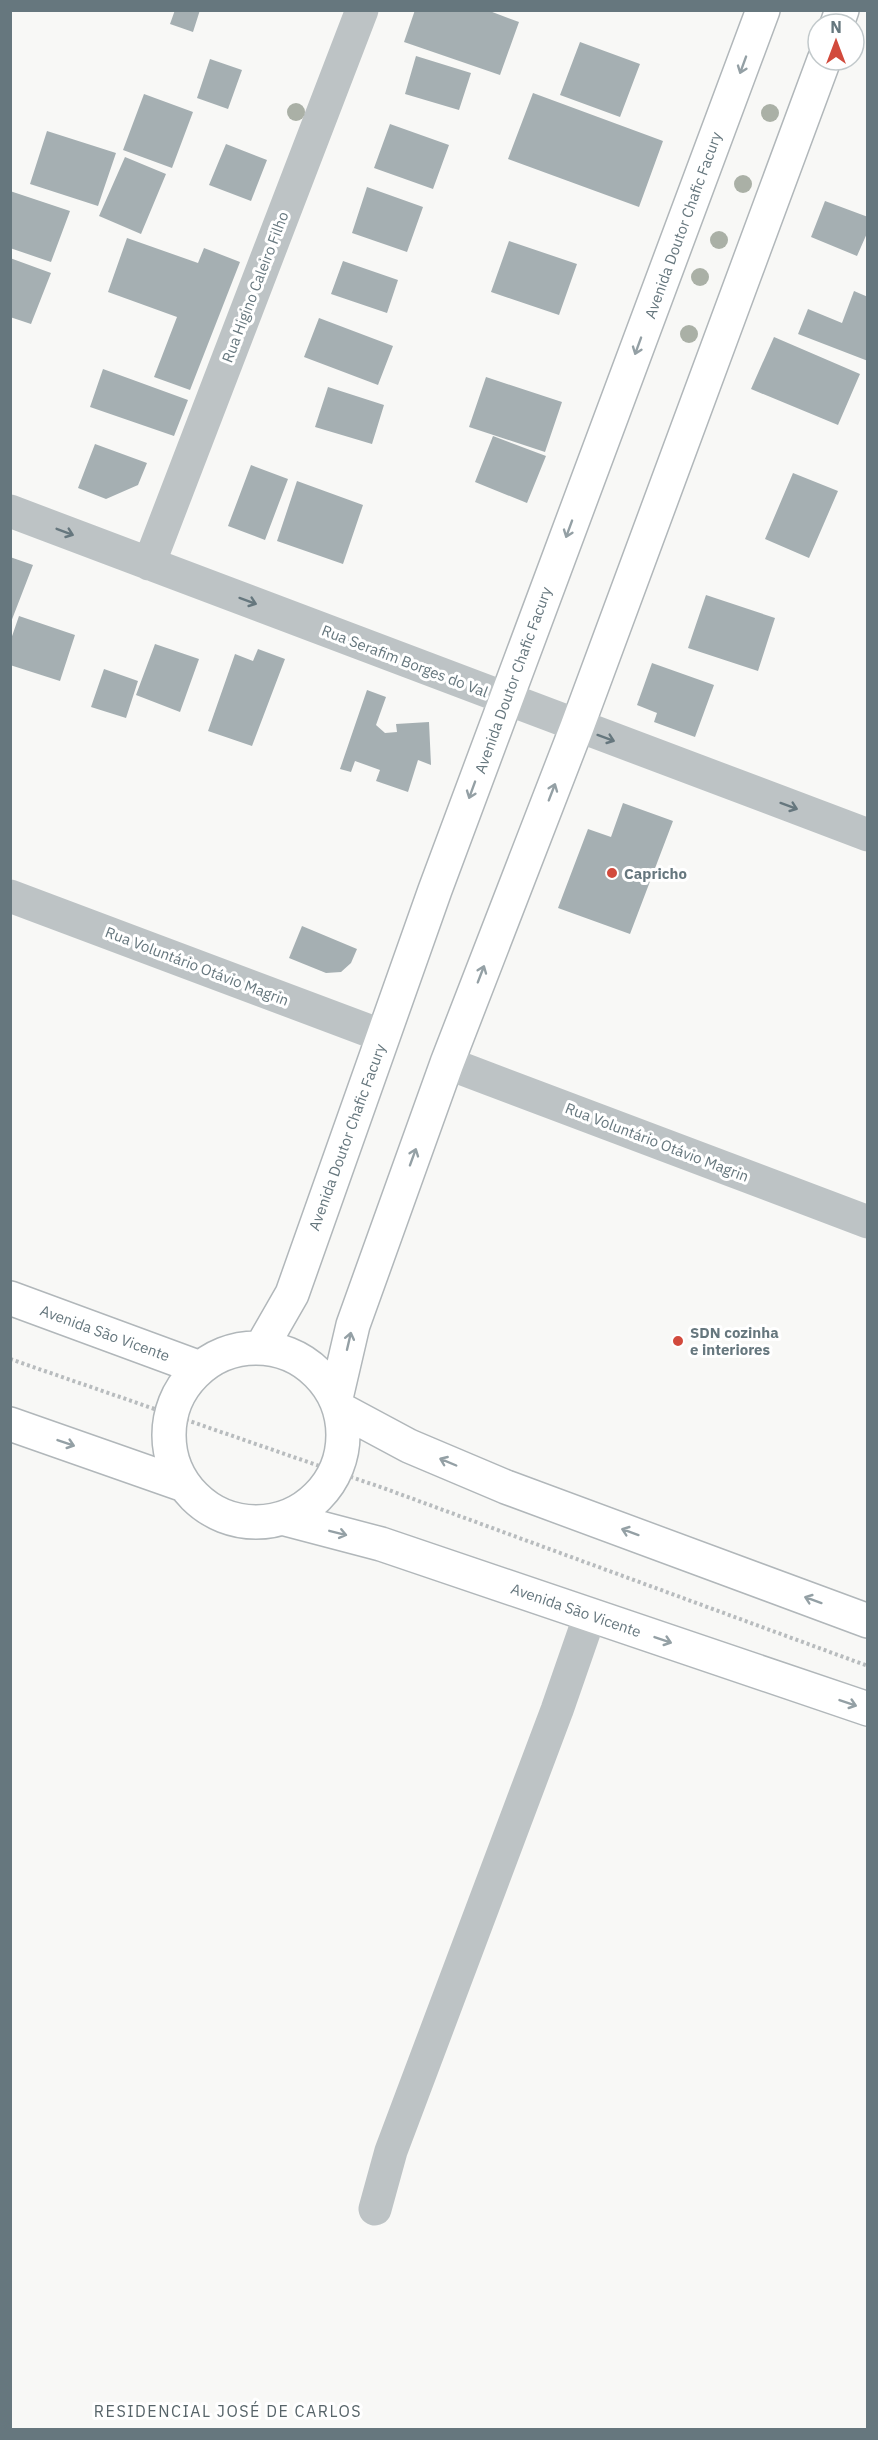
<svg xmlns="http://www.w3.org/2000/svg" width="878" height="2440" font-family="'IBM Plex Sans',sans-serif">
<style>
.building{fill:#a5afb2}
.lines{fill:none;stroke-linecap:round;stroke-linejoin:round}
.major-casing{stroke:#b1b7ba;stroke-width:36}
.path{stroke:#b8bcbe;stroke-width:4;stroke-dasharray:3 3;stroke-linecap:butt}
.minor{stroke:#bdc3c5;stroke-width:33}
.major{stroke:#fff;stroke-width:33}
.tree{fill:#aab0a6}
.oneway{stroke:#94a0a5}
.oneway2{stroke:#66777e}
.poi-dot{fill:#d24a3c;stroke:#fff;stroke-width:2}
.labels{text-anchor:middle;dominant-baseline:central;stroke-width:6;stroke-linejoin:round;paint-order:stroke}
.street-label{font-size:15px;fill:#66777e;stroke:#fff}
.poi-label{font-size:15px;font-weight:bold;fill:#66777e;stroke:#fff;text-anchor:start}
.neighbourhood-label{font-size:16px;letter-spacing:1.5px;fill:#576469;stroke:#fff}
</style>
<rect width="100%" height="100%" fill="#f8f8f6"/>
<!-- building -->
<path class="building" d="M175,10H200L193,32L170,24Z
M415,10H487L519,22L500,75L404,42Z
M580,42L640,64L620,117L560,95Z
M416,56L471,73L459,110L405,94Z
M210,59L242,70L228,109L197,98Z
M533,93L663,141L639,207L508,159Z
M144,94L193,112L172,168L123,150Z
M390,124L449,145L433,189L374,168Z
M47,131L116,153L98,206L30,184Z
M226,144L267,160L251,201L209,185Z
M125,157L166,174L141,234L99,216Z
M367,187L423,207L407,252L352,233Z
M10,191L70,211L51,262L10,248Z
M825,201L868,217V231L857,256L811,237Z
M127,238L198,263L204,248L240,262L190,390L154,377L177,317L108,292Z
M509,241L577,264L559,315L491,292Z
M10,258L51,273L31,324L10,317Z
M343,261L398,280L387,313L331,294Z
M854,291L868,297V361L798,334L808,309L842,323Z
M319,318L393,346L378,385L304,357Z
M774,337L860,374L838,425L751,389Z
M103,369L188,400L174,436L90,407Z
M486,377L562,402L545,452L469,427Z
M328,387L384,405L372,444L315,427Z
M493,436L546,456L527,503L475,482Z
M95,444L147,463L138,485L106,499L78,488Z
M251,465L288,479L265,540L228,526Z
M793,473L838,491L809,558L765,539Z
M297,481L363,505L343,564L277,541Z
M10,557L33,565L11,622H10Z
M706,595L775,618L758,671L688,648Z
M19,616L75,635L60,681L10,665V642Z
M155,644L199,659L180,712L136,695Z
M258,649L285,659L252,746L208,731L235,654L253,661Z
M652,663L714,685L695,737L654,722L657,713L637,705Z
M104,669L138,681L126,718L91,707Z
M367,690L386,697L376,725L385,733L397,732L396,724L429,722L431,765L418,760L408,792L376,781L380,770L355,761L351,772L340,769Z
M623,803L673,821L630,934L558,908L588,829L611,837Z
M302,926L357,949L351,963L341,972L326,973L289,958Z"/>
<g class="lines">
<defs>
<path id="major" d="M837,24L842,10
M10,1298L200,1368
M261,1348L292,1294L435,890L763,10
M169 1435a87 87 0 1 1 174 0a87 87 0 1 1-174 0Z
M336,1398L353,1325L447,1063L577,727L824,60
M340,1409L409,1446L506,1487L868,1621
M10,1424L184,1485
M282,1518L381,1544L868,1709"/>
</defs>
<!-- major casing -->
<use href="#major" class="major-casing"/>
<!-- path -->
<path class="path" d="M10,1359L386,1489L868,1666"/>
<!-- minor -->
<path class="minor" d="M10,511L868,835
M149,564L362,10
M10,896L383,1036
M447,1063L868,1222
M375,2209L391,2151L557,1710L590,1615"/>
<!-- major -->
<use href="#major" class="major"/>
</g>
<!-- trees -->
<g class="tree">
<circle cx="296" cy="112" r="9"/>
<circle cx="770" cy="113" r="9"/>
<circle cx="743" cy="184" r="9"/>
<circle cx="719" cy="240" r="9"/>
<circle cx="700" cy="277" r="9"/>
<circle cx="689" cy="334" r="9"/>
</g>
<!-- one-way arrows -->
<defs><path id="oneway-shaft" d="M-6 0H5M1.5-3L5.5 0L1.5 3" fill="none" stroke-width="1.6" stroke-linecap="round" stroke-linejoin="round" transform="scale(1.5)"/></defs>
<g class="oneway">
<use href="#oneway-shaft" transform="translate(743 65) rotate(110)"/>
<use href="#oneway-shaft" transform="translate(638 346) rotate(110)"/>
<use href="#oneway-shaft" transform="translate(569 529) rotate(110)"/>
<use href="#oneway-shaft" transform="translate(472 790) rotate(110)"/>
<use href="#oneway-shaft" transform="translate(552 792) rotate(-69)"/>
<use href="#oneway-shaft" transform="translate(481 974) rotate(-69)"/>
<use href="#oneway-shaft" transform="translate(413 1157) rotate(-70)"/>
<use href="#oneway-shaft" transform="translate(349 1341) rotate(-77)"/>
<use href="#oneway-shaft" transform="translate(66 1443) rotate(19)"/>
<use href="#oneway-shaft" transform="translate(448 1462) rotate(-157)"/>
<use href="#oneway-shaft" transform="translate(630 1532) rotate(-160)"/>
<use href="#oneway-shaft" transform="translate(338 1533) rotate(14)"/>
<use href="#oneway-shaft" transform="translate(813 1600) rotate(-160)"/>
<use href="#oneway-shaft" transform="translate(663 1640) rotate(19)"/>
<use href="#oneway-shaft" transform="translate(848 1703) rotate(19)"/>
</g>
<g class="oneway2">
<use href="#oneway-shaft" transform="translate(65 532) rotate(21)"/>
<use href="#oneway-shaft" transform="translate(248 601) rotate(20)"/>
<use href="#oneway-shaft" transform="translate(606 738) rotate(20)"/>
<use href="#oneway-shaft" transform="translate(789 806) rotate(20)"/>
</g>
<!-- markers -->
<g class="poi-dot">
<circle cx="612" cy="873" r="6"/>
<circle cx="678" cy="1341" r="6"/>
</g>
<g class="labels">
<!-- street labels -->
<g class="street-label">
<text transform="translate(683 225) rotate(-70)">Avenida Doutor Chafic Facury</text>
<text transform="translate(255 287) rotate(-69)">Rua Higino Caleiro Filho</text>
<text transform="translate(405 661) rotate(21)">Rua Serafim Borges do Val</text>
<text transform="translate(513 680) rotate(-70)">Avenida Doutor Chafic Facury</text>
<text transform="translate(197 966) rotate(21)">Rua Voluntário Otávio Magrin</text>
<text transform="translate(347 1137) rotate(-70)">Avenida Doutor Chafic Facury</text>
<text transform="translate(657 1142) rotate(21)">Rua Voluntário Otávio Magrin</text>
<text transform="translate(105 1333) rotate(20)">Avenida São Vicente</text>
<text transform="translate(576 1610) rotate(19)">Avenida São Vicente</text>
</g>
<!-- poi labels -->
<g class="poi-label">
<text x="624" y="873">Capricho</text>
<text x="690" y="1332">SDN cozinha<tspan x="690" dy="17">e interiores</tspan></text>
</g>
<!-- neighbourhood labels -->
<g class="neighbourhood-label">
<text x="228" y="2411">RESIDENCIAL JOSÉ DE CARLOS</text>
</g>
</g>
<!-- border -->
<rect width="878" height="2440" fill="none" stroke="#66777e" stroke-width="24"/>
<!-- north arrow -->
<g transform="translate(836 42)"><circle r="28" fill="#ffffff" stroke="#c2c9cb" stroke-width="1.5"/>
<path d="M0-4.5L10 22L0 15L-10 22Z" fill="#d24a3c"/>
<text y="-9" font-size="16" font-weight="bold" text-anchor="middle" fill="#66777e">N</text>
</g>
</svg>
